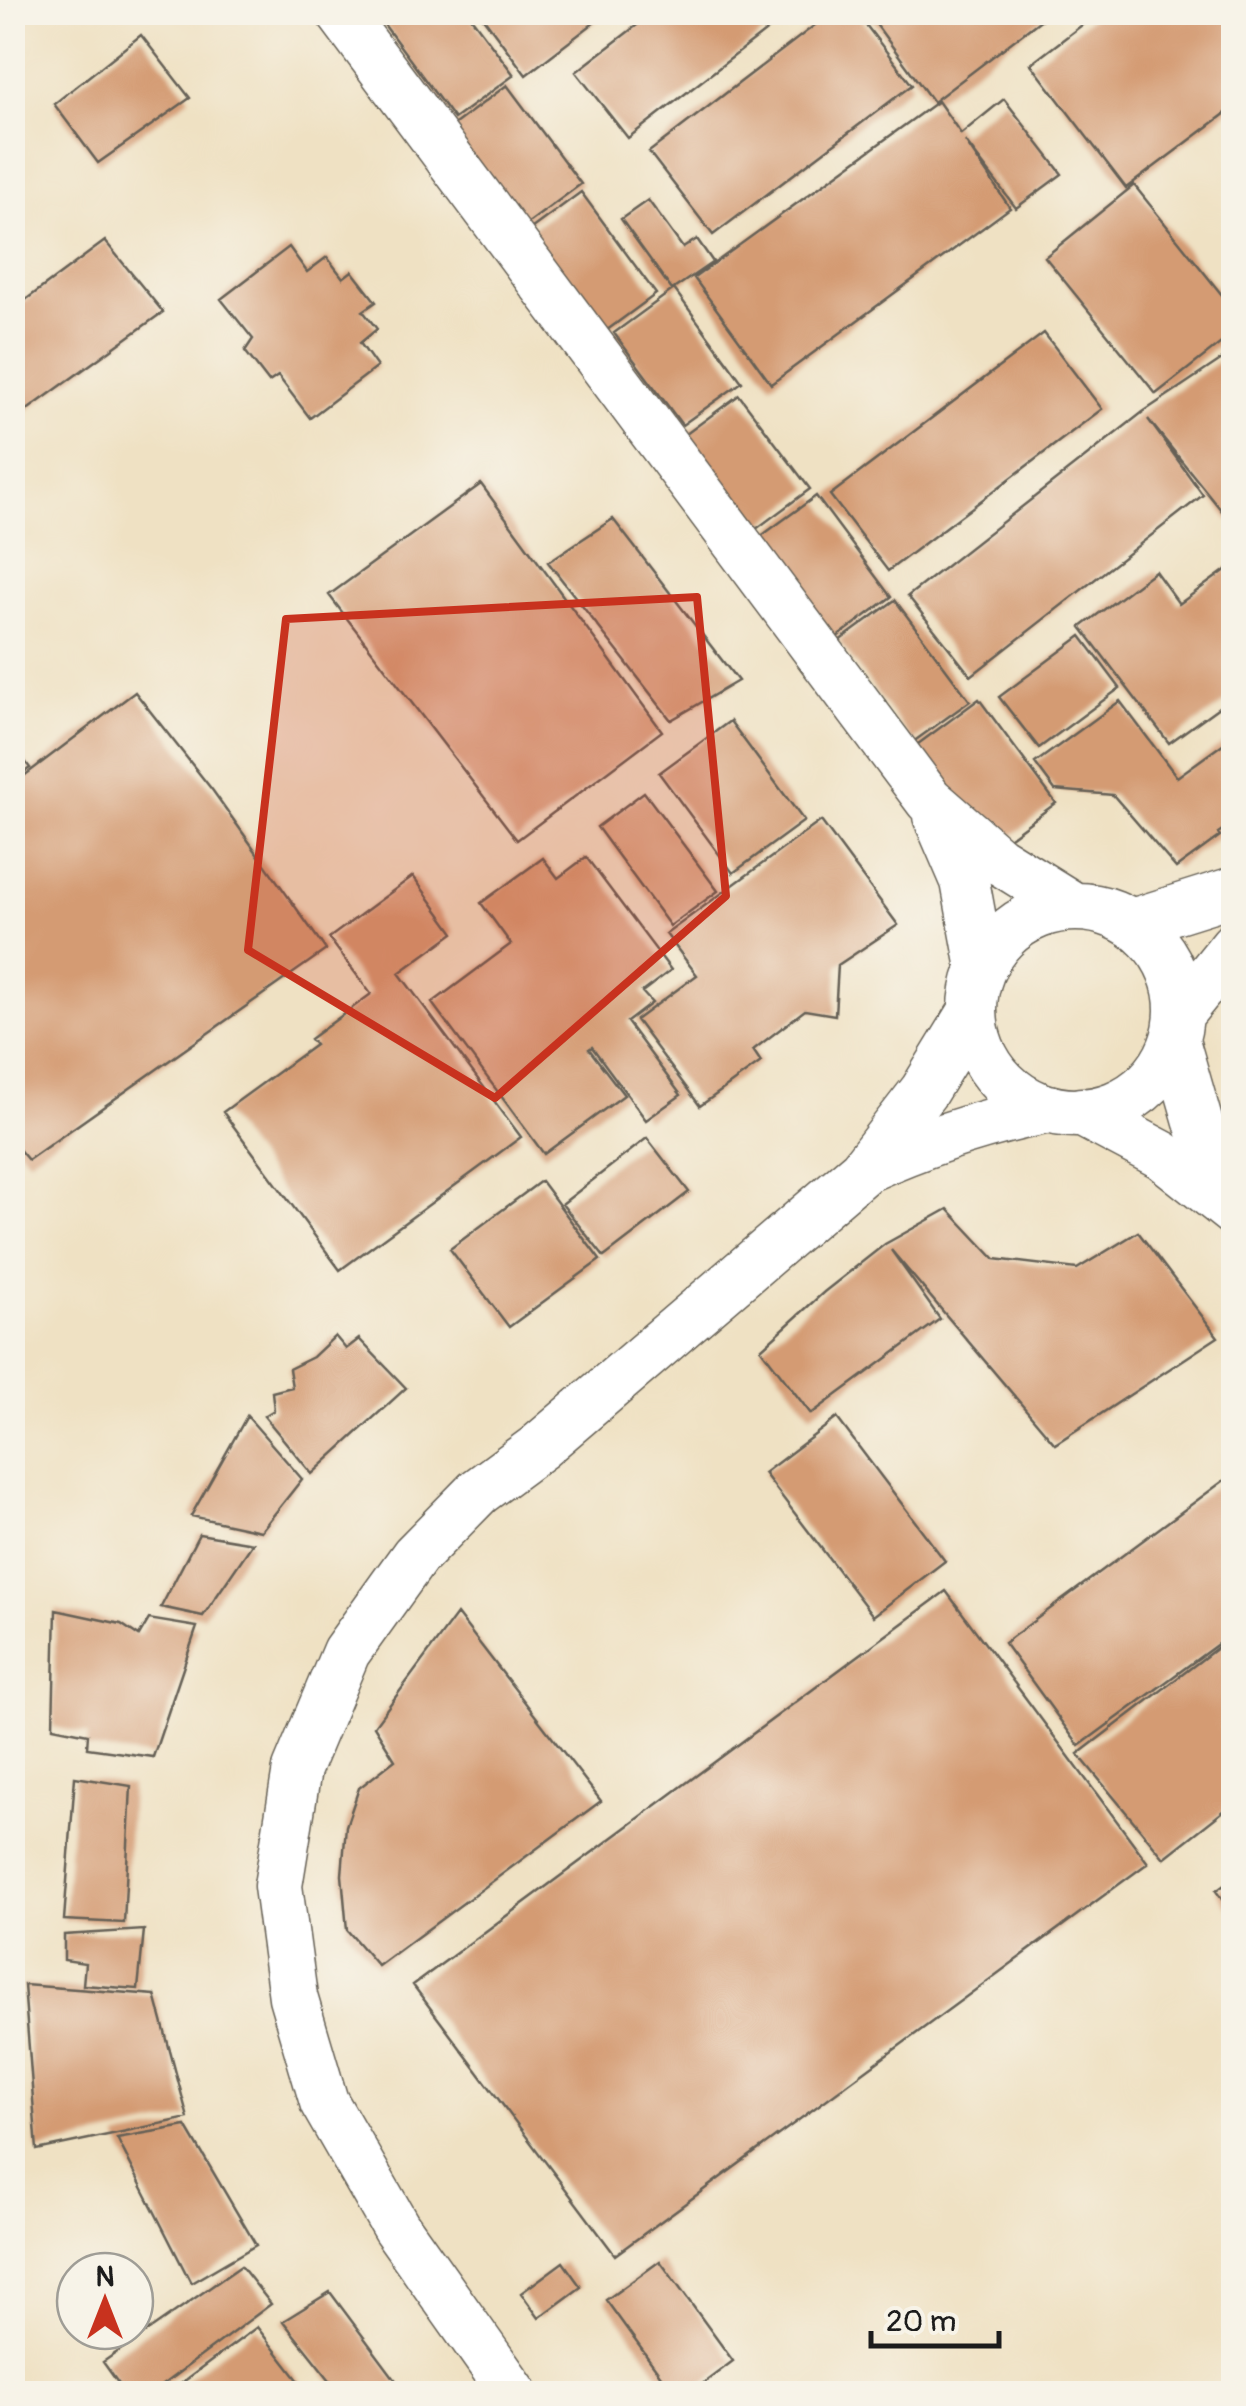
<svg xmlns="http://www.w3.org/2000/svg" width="1246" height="2406" font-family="Pangolin,sans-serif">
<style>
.building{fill:#d49b73}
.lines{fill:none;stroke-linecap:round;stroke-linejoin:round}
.minor-casing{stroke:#666156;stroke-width:51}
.minor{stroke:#fff;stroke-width:48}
.marked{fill:#c8321e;fill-opacity:0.2;stroke:#c8321e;stroke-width:8;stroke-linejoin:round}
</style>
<rect width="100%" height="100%" fill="#f7f3e8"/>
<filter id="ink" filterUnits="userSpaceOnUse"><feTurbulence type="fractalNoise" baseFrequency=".01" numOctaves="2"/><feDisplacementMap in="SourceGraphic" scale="20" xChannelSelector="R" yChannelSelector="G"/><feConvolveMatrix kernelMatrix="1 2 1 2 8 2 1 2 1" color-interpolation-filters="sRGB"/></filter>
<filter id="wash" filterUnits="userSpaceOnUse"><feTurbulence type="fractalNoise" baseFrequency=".0048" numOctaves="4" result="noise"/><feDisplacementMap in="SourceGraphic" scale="40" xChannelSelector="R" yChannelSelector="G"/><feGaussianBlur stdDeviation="2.25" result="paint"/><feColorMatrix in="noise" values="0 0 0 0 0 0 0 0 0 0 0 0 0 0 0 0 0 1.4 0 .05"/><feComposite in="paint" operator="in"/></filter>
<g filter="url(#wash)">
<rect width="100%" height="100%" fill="#efe1c3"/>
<g id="blocks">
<!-- building -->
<path class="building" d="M389,12H467L514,75L454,119L380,19Z
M479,12H608L526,75Z
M654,12H791L628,138L576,72Z
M832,12H856L912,85L713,235L649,152Z
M867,12H1051L933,102Z
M1099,12H1234V107L1126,188L1031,64Z
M141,35L190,98L98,163L54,104Z
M507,85L581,184L520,229L447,130Z
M1004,99L1062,174L1016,208L965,141L1010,208L771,384L694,278L938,101L961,134Z
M1134,185L1234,310V333L1156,394L1045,257Z
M581,192L656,294L599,336L524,234Z
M648,200L683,248L697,239L713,262L672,290L621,219Z
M105,241L163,312L12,421V310Z
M289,247L307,272L327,257L343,278L352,271L376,302L363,311L377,329L360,343L377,367L310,418L278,376L269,382L245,351L253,339L221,299Z
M674,289L742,382L682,425L614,333Z
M1044,333L1102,409L888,571L830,495Z
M1234,351V526L1148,419L1203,495L971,676L908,596L1143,412Z
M739,395L810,489L748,535L678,440Z
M481,484L662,731L517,840L329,595Z
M816,496L891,597L829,643L753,542Z
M613,519L738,681L671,720L548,562Z
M1234,564V696L1169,743L1081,627L1155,571L1179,604Z
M895,600L970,701L913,742L839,641Z
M1081,636L1120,688L1039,748L999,697Z
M135,692L213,791L326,950L28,1160L12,1141V785Z
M979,699L1056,803L991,851L914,747Z
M1120,701L1177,777L1234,736V822L1218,833L1220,836L1176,868L1113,795L1055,790L1035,763Z
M730,721L804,821L733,873L659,773Z
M12,744L30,768L12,780Z
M644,792L718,891L670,926L597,827Z
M821,821L898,925L838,965L835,1015L805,1010L753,1050L761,1062L700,1106L636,1020L697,975L666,934Z
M586,857L671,970L642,992L652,1003L627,1022L681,1095L646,1120L592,1047L589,1049L624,1095L544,1154L432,1003L511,944L481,903L543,858L558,878Z
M413,876L454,933L399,973L521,1137L340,1270L223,1112L315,1045L310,1039L371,994L329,938Z
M647,1138L689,1192L604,1257L562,1204Z
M541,1181L600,1260L509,1327L450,1249Z
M948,1209L995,1259L1077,1269L1138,1232L1218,1337L1055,1444L891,1250L940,1319L811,1414L761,1349L824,1292L885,1244Z
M335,1336L346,1349L359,1339L406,1388L312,1474L264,1416L274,1410L272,1392L292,1387L289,1369L313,1357Z
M247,1416L302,1479L261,1531L191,1516Z
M837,1418L945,1561L873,1616L764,1473Z
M1234,1473V1632L1079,1746L1004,1643Z
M199,1534L253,1543L203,1616L161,1607Z
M946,1591L1148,1863L615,2255L413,1985Z
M56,1610L121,1624L139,1636L149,1619L197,1627L153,1757L87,1748L88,1734L53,1727Z
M457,1614L601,1801L378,1966L347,1930L342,1875L346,1826L359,1788L395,1760L374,1726Z
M1234,1635V1803L1164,1858L1078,1754Z
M75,1777L131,1786L124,1923L64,1920Z
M1234,1878V1916L1216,1891Z
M144,1930L138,1989L83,1985L85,1963L64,1960V1935Z
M24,1985L155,1995L188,2118L37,2150Z
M186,2126L256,2245L191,2283L117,2138Z
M660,2261L733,2361L689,2394H674L606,2300Z
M563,2262L581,2287L539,2318L521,2293Z
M241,2266L271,2304L150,2394H126L103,2362Z
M330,2292L406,2394H341L283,2321Z
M257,2327L309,2394H167Z"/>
</g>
</g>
<g filter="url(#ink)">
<use href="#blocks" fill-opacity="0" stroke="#666156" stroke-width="2.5"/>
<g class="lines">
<defs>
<path id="minor" d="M340,12L929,800L997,859L1074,907
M937,816L965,881L981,968
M973 1010a103 103 0 1 1 206 0a103 103 0 1 1-206 0Z
M1132,923L1234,891
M1180,1013L1234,946
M1175,1041L1200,1128L1230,1204
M1081,1112L1162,1155L1234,1212
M869,1167C927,1141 986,1122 1049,1109
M514,2394L396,2227L324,2102L293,1997L278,1886L297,1769L346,1652L415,1556L478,1492L539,1447L862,1171L924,1091L973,1011"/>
</defs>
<!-- minor casing -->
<use href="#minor" class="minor-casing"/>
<!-- minor -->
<use href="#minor" class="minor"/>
</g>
</g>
<!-- marked area -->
<path class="marked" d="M697,597L726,896L495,1098L248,950L286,619Z"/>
<!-- margin -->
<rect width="1246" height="2406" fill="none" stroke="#f7f3e8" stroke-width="50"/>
<!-- north arrow -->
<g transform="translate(105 2301)"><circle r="48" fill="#f7f3e8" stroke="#9f9d96" stroke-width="2.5"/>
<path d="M0-8L18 38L0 25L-18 38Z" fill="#c8321e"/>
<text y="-15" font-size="28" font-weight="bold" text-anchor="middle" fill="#1c1c1c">N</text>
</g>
<!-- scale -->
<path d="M871 2331v15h128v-15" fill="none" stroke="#1c1c1c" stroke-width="5"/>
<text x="886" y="2331" font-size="30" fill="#1c1c1c" stroke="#f7f3e8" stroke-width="8" paint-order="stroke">20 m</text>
</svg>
